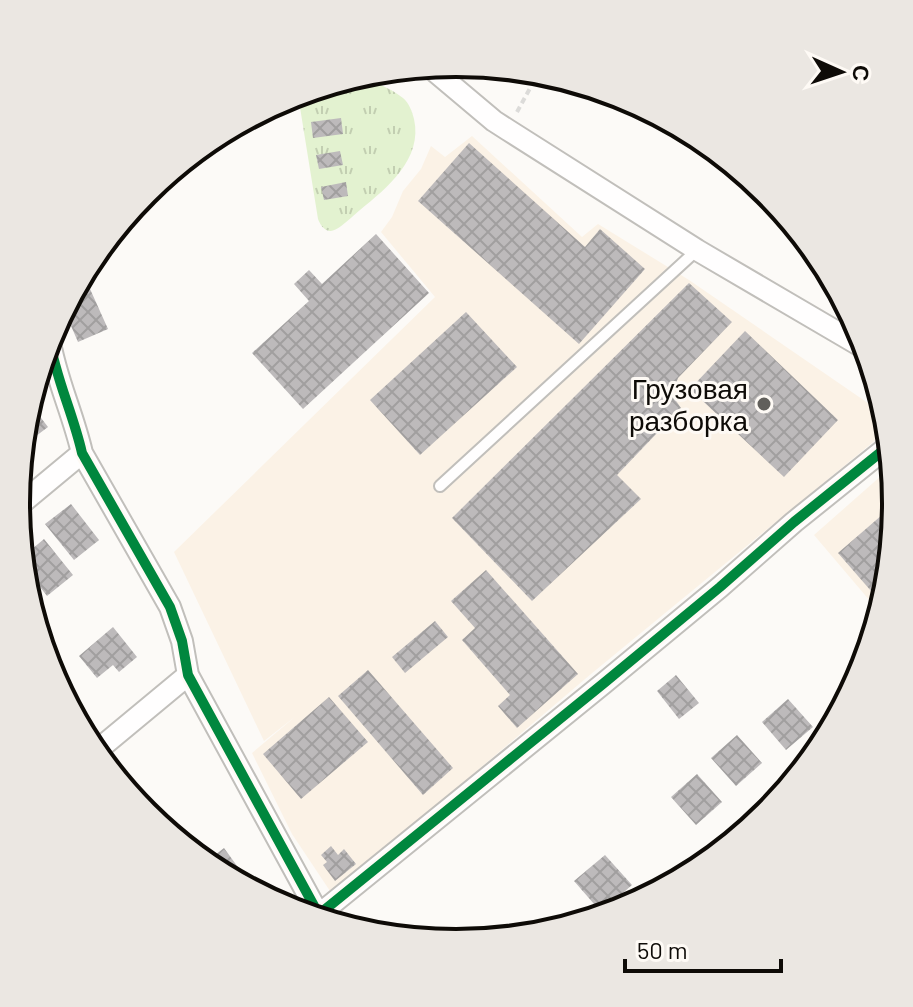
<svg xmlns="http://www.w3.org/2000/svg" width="913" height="1007" font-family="Barlow,sans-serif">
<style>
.built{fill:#fbf2e6}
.grass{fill:url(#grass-tufts)}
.building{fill:url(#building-cross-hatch)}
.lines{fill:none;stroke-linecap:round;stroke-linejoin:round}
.service-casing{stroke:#c1bfbb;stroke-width:14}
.minor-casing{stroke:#c1bfbb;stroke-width:24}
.path{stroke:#dcdbd9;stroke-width:4;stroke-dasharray:6 4;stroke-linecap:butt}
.service{stroke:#fffefe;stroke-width:10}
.minor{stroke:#fffefe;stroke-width:20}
.cycleway-casing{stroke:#fefaf5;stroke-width:15}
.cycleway{stroke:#00873e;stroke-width:10}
.poi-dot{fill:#615f5b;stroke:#fefaf5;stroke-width:3}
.labels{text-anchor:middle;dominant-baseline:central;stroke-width:6;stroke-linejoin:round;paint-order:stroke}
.poi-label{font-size:28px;fill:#0e0b07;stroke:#fefaf5;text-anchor:end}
.rim{fill:none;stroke:#0e0b07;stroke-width:4}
</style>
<defs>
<pattern id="grass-tufts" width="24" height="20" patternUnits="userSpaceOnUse" patternTransform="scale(2)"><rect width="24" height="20" fill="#e3f2d0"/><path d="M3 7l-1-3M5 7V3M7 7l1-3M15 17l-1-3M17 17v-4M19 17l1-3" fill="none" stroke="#c2ceb1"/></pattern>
<pattern id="building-cross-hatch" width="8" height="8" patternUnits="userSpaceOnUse" patternTransform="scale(2)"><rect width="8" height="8" fill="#bdbabb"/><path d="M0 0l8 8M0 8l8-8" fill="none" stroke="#a19f9f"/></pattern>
</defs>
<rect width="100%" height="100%" fill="#fcfaf7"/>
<!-- built -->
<path class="built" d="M472,136L582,237L598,224L689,280L878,410L883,434L591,674L332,894L292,834L252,753L296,716L264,741L174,552L435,297L381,232L392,217L403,191L421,169L431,146L445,157Z
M890,468L897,504L876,608L814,535Z"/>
<!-- grass -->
<path class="grass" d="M370,80C381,85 393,90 403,98C409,103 412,111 414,119C423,159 387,188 360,210C354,215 337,232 330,231C323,230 320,224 318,219L298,95Z"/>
<!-- building -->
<path class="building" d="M341,118L343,134L313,138L311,122Z
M469,143L585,247L600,229L645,269L579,344L418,201Z
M340,151L343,165L319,169L316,155Z
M346,182L348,196L324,200L321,187Z
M376,234L429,293L303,409L252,353L309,301L294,284L309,270L322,284Z
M86,280L108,329L78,342L65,312Z
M689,283L732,322L678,378L672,395L681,408L617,475L641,499L532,601L452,518Z
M466,312L517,367L420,455L370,400Z
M745,331L838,420L784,477L690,389Z
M35,410L48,427L28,442Z
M897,502V504L878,599L838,553Z
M71,504L99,540L74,560L45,524Z
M44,539L73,575L47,596L30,574L26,554Z
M486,570L578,674L517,728L498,706L510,695L462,640L475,628L451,601Z
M435,621L448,637L405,673L392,657Z
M113,627L137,657L119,672L113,665L97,678L79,656Z
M869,644L863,672L861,676L849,661Z
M368,670L453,768L423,795L338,696Z
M676,675L699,703L679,719L657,691Z
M329,697L368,742L301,799L263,754Z
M788,699L813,727L786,750L762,722Z
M737,735L762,763L736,786L711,758Z
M697,774L722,802L696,825L671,797Z
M331,846L338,855L344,849L356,864L335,881L323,865L327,862L321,855Z
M224,848L240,870L235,875L210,859Z
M605,855L632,885L601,912L574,881Z"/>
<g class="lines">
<defs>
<path id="service" d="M440,486L697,250"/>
<path id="minor" d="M431,68L494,121L508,130L697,250L866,349
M49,337C55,377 73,413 82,453L170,607L182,641L188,675L319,915
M17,507L82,453
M100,748L188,675
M317,916L604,683L720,587L794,522L886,448"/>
</defs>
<!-- service casing -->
<use href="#service" class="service-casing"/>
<!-- minor casing -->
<use href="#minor" class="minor-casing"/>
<!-- path -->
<path class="path" d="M517,112L535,79"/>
<!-- service -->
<use href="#service" class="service"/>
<!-- minor -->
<use href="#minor" class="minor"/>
<defs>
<path id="cycleway" d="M49,337C55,377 73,413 82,453L170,607L182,641L188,675L319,915
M317,916L604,683L720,587L794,522L886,448"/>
</defs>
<!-- cycleway casing -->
<use href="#cycleway" class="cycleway-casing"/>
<!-- cycleway -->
<use href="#cycleway" class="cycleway"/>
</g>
<!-- markers -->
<circle class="poi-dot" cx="764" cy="404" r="8"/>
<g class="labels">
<!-- poi labels -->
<g class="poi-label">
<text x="748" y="388">Грузовая<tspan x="748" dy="32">разборка</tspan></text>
</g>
</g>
<!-- crop -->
<path d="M0 0H913V1007H0ZM30 503a426 426 0 1 1 852 0a426 426 0 1 1-852 0Z" fill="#ebe7e2" fill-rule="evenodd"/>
<path class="rim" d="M30 503a426 426 0 1 1 852 0a426 426 0 1 1-852 0Z"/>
<!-- north arrow -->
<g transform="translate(841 72) rotate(93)" stroke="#fefaf5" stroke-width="6" paint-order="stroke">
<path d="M0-6L14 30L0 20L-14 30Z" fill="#0e0b07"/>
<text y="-12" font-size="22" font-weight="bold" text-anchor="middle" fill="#0e0b07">С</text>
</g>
<!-- scale -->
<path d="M625 959v12h156v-12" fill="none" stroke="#0e0b07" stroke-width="4"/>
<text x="637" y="959" font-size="24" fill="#0e0b07" stroke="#fefaf5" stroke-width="6" paint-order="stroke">50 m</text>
</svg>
